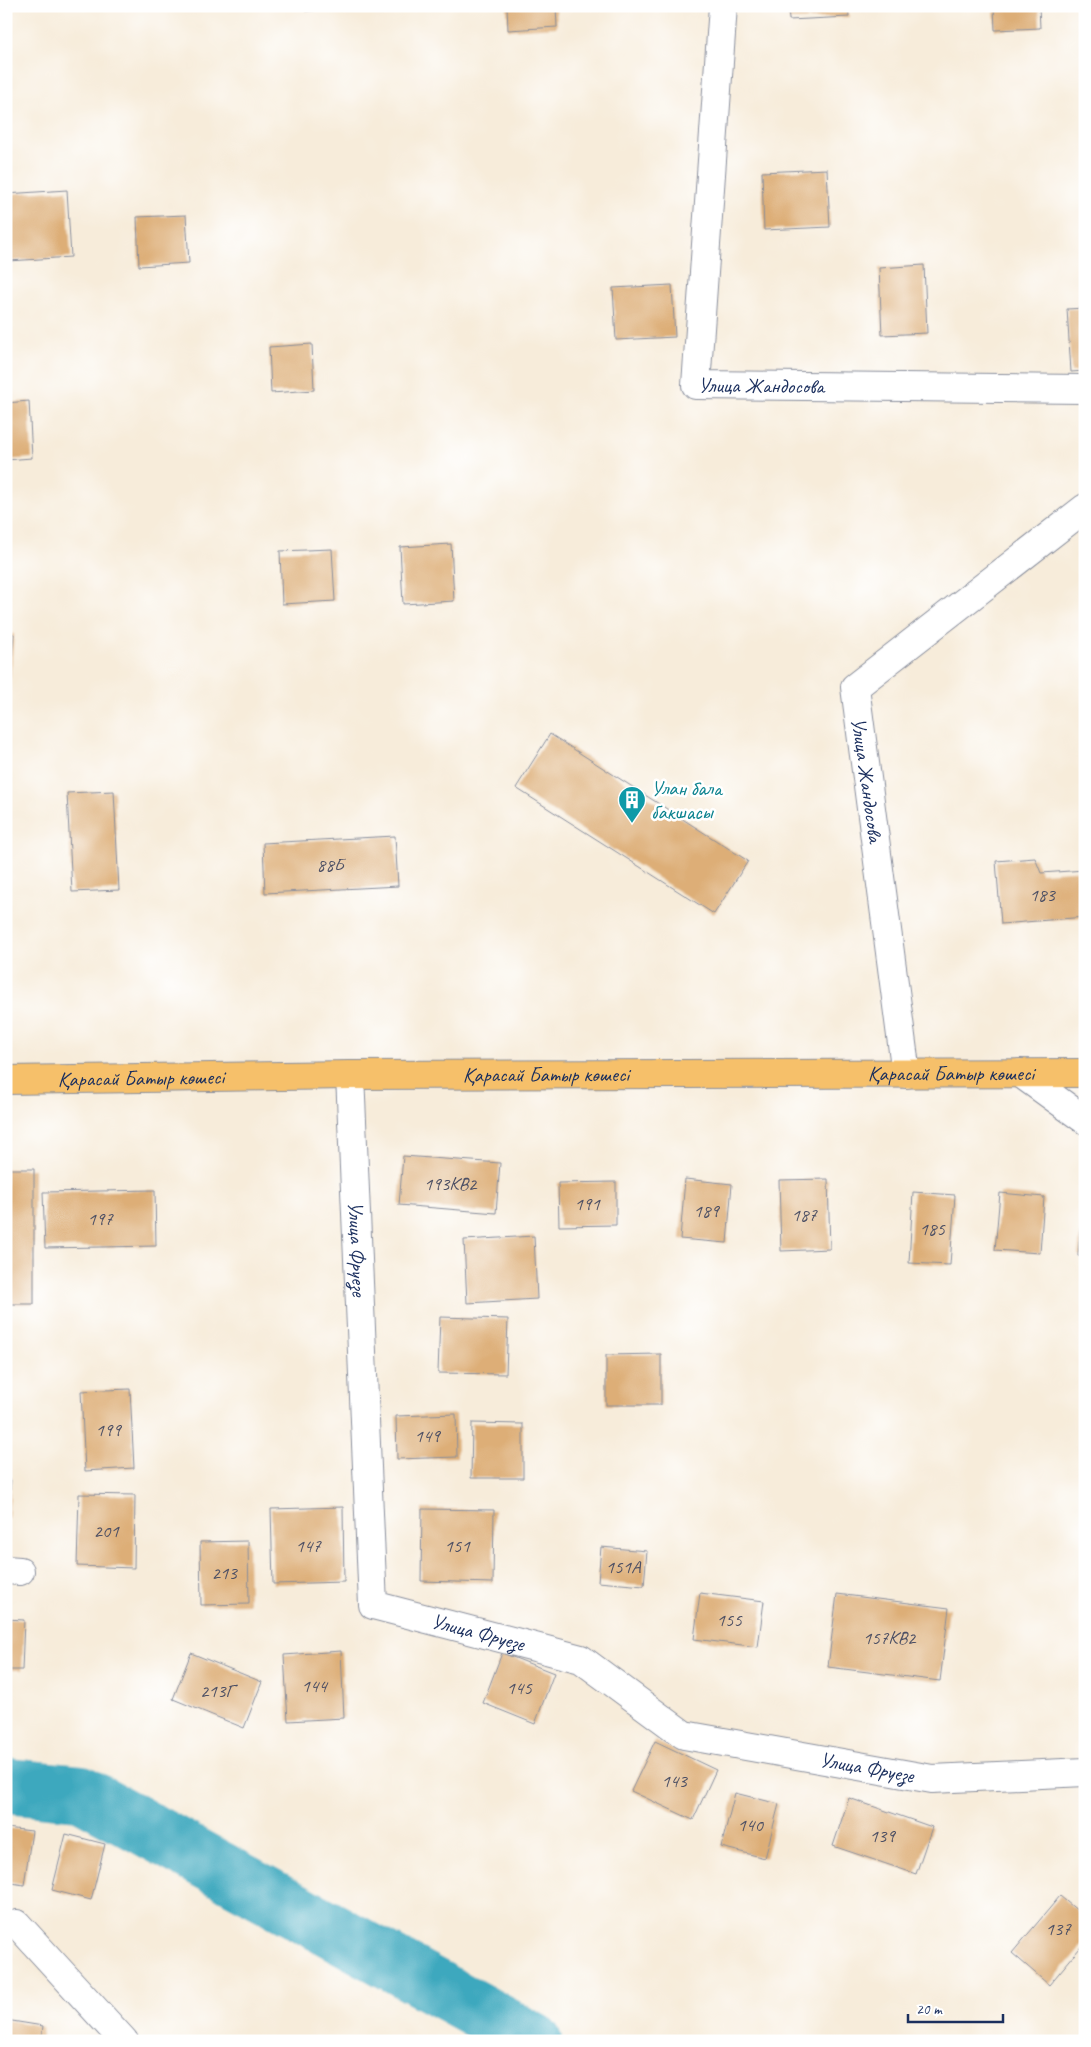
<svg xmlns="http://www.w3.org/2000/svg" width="1091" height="2047" font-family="Caveat,sans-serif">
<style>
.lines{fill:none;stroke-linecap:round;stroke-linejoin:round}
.river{stroke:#3ea8be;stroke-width:56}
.building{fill:#ddae77}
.minor-casing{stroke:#898e9c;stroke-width:30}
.major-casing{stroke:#898e9c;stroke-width:30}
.minor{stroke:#fff;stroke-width:28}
.major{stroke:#f6c06b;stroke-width:28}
.labels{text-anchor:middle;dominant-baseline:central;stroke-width:5;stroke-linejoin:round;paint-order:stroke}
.number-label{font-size:19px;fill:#4c4f64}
.street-label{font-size:21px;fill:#1b2f5e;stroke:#fff}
.culture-label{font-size:21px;fill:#0d838f;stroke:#fff;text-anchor:start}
</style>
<rect width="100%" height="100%" fill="#fff"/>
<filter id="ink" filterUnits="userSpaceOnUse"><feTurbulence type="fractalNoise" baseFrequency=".02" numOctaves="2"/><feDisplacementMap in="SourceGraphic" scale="10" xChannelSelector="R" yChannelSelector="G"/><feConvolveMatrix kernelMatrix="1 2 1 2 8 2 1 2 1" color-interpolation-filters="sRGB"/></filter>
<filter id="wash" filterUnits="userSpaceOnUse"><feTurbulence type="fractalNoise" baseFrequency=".0096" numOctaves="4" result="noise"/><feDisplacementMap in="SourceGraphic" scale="20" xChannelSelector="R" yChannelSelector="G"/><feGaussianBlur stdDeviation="1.12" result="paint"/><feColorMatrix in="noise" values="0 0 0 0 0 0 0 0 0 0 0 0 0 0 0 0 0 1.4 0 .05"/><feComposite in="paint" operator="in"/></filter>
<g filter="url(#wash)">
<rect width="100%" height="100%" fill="#f7ecda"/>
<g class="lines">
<!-- river -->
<path class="river" d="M6,1786L81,1793L534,2041"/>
</g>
<g id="blocks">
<!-- building -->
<path class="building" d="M306,6H364V8L306,11Z
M507,6H556L557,27L508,30Z
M788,6H848L849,17L789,20Z
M994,6H1039L1040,28L995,30Z
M827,169L830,227L764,230L762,172Z
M67,190L71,257L9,261L6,194Z
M186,215L189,263L139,266L137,217Z
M924,265L927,333L882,335L879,268Z
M672,285L675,337L616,340L613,288Z
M1085,308V371L1071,372L1067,309Z
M312,344L314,390L271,393L269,347Z
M29,401L32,458L6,460V403Z
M451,544L454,601L403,604L400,547Z
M332,549L335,601L282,604L280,551Z
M6,633L14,634L9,691L6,690Z
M550,734L748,861L714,914L516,788Z
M114,791L119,890L72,892L67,793Z
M395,836L398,886L265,893L263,843Z
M1035,858L1041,873L1085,870V917L1001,924L996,861Z
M403,1156L500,1163L496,1213L399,1205Z
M6,1169H34V1304H6Z
M685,1179L732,1184L727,1243L680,1239Z
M828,1179L830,1249L781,1251L779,1180Z
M616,1182V1225L559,1226L558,1183Z
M155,1190L156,1246L45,1248L43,1192Z
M913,1192L955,1195L950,1265L909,1263Z
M1000,1193L1044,1197L1040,1253L995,1250Z
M1083,1198H1085V1257L1078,1256Z
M534,1236L537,1299L467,1303L464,1240Z
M440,1317L508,1319L506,1374L438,1373Z
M661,1354V1405H606V1355Z
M130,1389L134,1468L85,1471L81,1391Z
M456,1414L457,1457L397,1459L396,1416Z
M472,1423L523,1424V1478H471Z
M6,1479L11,1480L8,1518H6Z
M79,1494L135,1495L134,1568L77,1566Z
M343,1507L344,1582L273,1584L271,1509Z
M422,1509L494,1510L493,1583L421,1581Z
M248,1541L249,1604L201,1605L200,1542Z
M601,1547L647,1551L644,1586L598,1582Z
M700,1593L764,1601L758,1647L694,1639Z
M837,1594L949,1608L940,1681L828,1667Z
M6,1619L24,1620L22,1670H6Z
M341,1651L344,1718L288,1721L284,1655Z
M191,1653L262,1682L244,1728L173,1699Z
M502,1653L554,1673L535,1724L483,1703Z
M655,1741L716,1770L693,1820L631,1791Z
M735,1793L779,1804L765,1858L721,1847Z
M849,1798L932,1827L916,1874L833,1846Z
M6,1828L32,1831L24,1885L6,1882Z
M66,1834L105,1844L91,1900L52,1890Z
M1060,1896L1085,1917V1942L1049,1985L1012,1953Z
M6,2020L43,2026L41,2041H6Z"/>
</g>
</g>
<g filter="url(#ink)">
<use href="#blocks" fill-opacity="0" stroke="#898e9c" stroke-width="1"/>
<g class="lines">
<defs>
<g id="minor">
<path id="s1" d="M723,6L696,385L1085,389"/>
<path d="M1020,1073L1085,1120"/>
<path d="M906,1074L855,687L1085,508"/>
<path id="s2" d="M350,1075L373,1605L581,1659L684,1735L932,1779L1085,1772"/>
<path d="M6,1570L20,1571"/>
<path d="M17,1924L124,2041"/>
</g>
<g id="major">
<path id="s3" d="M6,1080L350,1075L1085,1073"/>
</g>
</defs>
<!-- minor casing -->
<use href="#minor" class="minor-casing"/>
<!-- major casing -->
<use href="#major" class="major-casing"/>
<!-- minor -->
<use href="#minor" class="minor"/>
<!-- major -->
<use href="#major" class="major"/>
</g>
</g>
<!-- icons -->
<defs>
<symbol id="building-pin" viewBox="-11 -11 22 30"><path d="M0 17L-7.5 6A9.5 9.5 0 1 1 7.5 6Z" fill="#0f9aa8" stroke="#fff"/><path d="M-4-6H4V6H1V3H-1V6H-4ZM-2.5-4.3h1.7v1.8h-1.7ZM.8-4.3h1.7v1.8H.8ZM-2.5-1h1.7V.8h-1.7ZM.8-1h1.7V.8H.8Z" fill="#fff"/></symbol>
</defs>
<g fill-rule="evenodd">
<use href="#building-pin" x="616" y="784" width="32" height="43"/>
</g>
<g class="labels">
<!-- number labels -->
<g class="number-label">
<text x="330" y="865">88Б</text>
<text x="1042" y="895">183</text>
<text x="450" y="1184">193КВ2</text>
<text x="587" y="1204">191</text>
<text x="706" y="1211">189</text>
<text x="804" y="1215">187</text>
<text x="100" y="1219">197</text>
<text x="932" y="1229">185</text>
<text x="108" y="1430">199</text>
<text x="427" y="1436">149</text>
<text x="106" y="1531">201</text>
<text x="308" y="1546">147</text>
<text x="457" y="1546">151</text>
<text x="623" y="1567">151А</text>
<text x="224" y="1573">213</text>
<text x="729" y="1620">155</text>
<text x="889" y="1638">157КВ2</text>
<text x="314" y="1686">144</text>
<text x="519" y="1688">145</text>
<text x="217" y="1691">213Г</text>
<text x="674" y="1781">143</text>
<text x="750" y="1825">140</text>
<text x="882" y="1836">139</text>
<text x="1058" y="1929">137</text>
</g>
<!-- street labels -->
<g class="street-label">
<text stroke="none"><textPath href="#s1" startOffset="445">Улица Жандосова</textPath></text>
<text transform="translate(867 780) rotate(82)">Улица Жандосова</text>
<text stroke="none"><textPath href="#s3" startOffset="945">Қарасай Батыр көшесі</textPath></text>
<text stroke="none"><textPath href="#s3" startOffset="540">Қарасай Батыр көшесі</textPath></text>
<text stroke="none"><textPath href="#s3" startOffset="135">Қарасай Батыр көшесі</textPath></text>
<text stroke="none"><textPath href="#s2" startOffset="174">Улица Фруезе</textPath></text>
<text stroke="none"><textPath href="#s2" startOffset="639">Улица Фруезе</textPath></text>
<text stroke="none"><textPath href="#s2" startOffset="1059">Улица Фруезе</textPath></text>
</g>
<!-- culture labels -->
<g class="culture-label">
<text x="651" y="788">Улан бала<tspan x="651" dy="24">бакшасы</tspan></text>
</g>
</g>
<!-- margin -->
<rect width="1091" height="2047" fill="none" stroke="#fff" stroke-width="25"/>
<!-- scale -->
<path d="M908 2014v8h95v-8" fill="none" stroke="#1b2f5e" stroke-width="2.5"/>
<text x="916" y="2014" font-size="15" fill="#1b2f5e" stroke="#ffffff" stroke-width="4" paint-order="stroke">20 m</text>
</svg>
